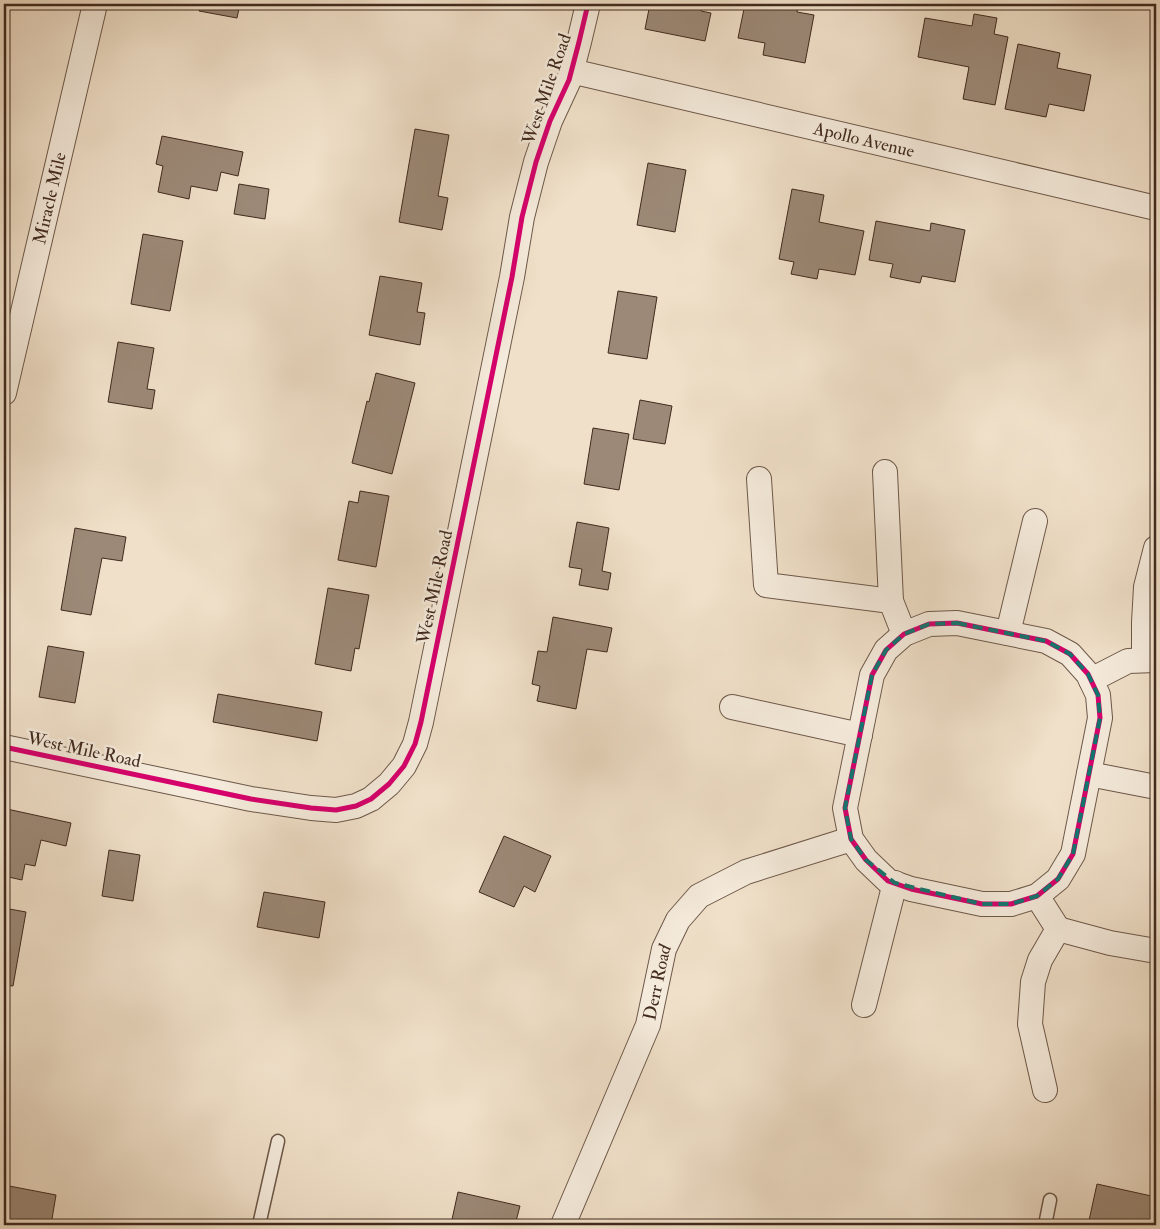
<svg xmlns="http://www.w3.org/2000/svg" width="1160" height="1229" font-family="'IM FELL Double Pica',serif">
<style>
.building{fill:#9c8977;stroke:#412a1e}
.lines{fill:none;stroke-linecap:round;stroke-linejoin:round}
.lane-casing{stroke:#6d5849;stroke-width:15}
.street-casing{stroke:#6d5849;stroke-width:26}
.lane{stroke:#f5ebdc;stroke-width:12}
.street{stroke:#f5ebdc;stroke-width:24}
.cycleway-casing{stroke:#f5ebdc;stroke-width:8}
.cycleway{stroke:#d6006c;stroke-width:5}
.marked{fill:none;stroke:#0f766e;stroke-width:4;stroke-dasharray:10 6;stroke-linejoin:round}
.labels{text-anchor:middle;dominant-baseline:central;stroke-width:5;stroke-linejoin:round;paint-order:stroke}
.street-label{font-size:18px;fill:#412a1e;stroke:#f5ebdc}
</style>
<rect width="100%" height="100%" fill="#f0e0c9"/>
<filter id="stains"><feTurbulence type="fractalNoise" baseFrequency=".004" numOctaves="4"/><feColorMatrix values="0 0 0 0 .2 0 0 0 0 .09 0 0 0 0 .02 0 0 0 .5 -.17"/></filter>
<radialGradient id="worn" r=".72"><stop offset=".6" stop-color="#630" stop-opacity="0"/><stop offset="1" stop-color="#630" stop-opacity=".3"/></radialGradient>
<!-- building -->
<path class="building" d="M200,4H240L237,18L199,11Z
M650,4H702L701,11L711,13L705,41L645,29Z
M745,4H767L775,5V4H798L797,12L814,15L805,63L763,55L765,43L738,38Z
M974,14L997,18L994,34L1008,37L995,105L963,99L969,67L918,57L925,18L972,26Z
M1018,44L1060,53L1057,68L1091,75L1084,111L1049,104L1046,117L1005,109Z
M415,129L449,135L438,196L448,198L442,230L399,222Z
M162,136L243,152L238,176L221,172L217,191L191,186L189,199L158,192L163,166L156,164Z
M648,163L686,170L675,232L637,225Z
M239,184L269,189L265,219L234,214Z
M792,189L824,195L819,222L864,231L855,275L819,269L817,279L791,274L794,262L779,259Z
M876,221L930,231L931,223L965,230L955,282L922,276L920,283L890,277L893,264L869,260Z
M143,234L183,241L170,311L131,304Z
M380,276L422,283L417,312L425,313L420,345L369,335Z
M618,291L657,297L647,359L608,353Z
M118,342L154,348L147,389L155,390L152,409L108,402Z
M376,373L415,383L392,474L352,463L367,401L369,402Z
M640,400L672,406L665,444L633,439Z
M593,428L629,434L619,490L584,484Z
M360,491L389,496L376,567L338,560L349,501L358,503Z
M577,522L609,528L602,571L611,573L608,590L579,585L582,569L569,567Z
M75,528L126,537L122,561L102,558L91,615L61,610Z
M328,588L369,595L359,649L355,648L351,671L315,664Z
M553,617L612,628L607,652L587,649L576,709L537,701L540,686L532,684L538,651L547,652Z
M48,646L84,652L75,703L39,697Z
M218,694L322,712L317,741L213,722Z
M7,809L71,823L66,846L41,840L35,866L25,864L22,880L4,876V822Z
M504,836L551,856L535,892L524,886L514,907L479,892Z
M109,850L140,855L133,901L102,896Z
M264,892L325,902L319,938L257,927Z
M4,908L26,912L13,986L4,985Z
M1097,1184L1156,1197V1225H1088Z
M4,1185L56,1195L51,1225H4Z
M458,1192L520,1206L515,1225H458L451,1224Z"/>
<g class="lines">
<defs>
<path id="lane" d="M259,1225L278,1141
M1045,1225L1050,1200"/>
<g id="street">
<path id="s1" d="M571,71L1156,208"/>
<path id="s2" d="M4,393L95,4"/>
<path d="M885,472L891,601"/>
<path d="M759,479L766,585L891,601L904,634"/>
<path d="M957,623L1046,641L1070,654L1088,674L1098,695L1100,718L1073,854L1058,879L1037,896L1011,904H982L911,889L888,881L866,860L851,839L845,808L872,675L886,650L904,634L929,624Z"/>
<path d="M1008,633L1035,521"/>
<path d="M1144,660V622L1146,587L1156,548"/>
<path d="M1091,680L1128,661L1156,660"/>
<path d="M732,707L860,735"/>
<path d="M4,747L251,799L311,808L336,810L356,806L371,799L389,784L404,766L415,744L421,722L512,277L522,217L536,162L550,121L569,80L579,42L588,4"/>
<path d="M1089,774L1156,787"/>
<path d="M1037,896L1058,929L1040,960L1033,982L1030,1024L1045,1090"/>
<path d="M1058,929L1110,943L1156,951"/>
<path d="M864,1005L895,883"/>
<path id="s3" d="M563,1225L648,1025L664,949L678,920L699,896L746,872L851,839"/>
</g>
</defs>
<!-- lane casing -->
<use href="#lane" class="lane-casing"/>
<!-- street casing -->
<use href="#street" class="street-casing"/>
<!-- lane -->
<use href="#lane" class="lane"/>
<!-- street -->
<use href="#street" class="street"/>
<defs>
<path id="cycleway" d="M957,623L1046,641L1070,654L1088,674L1098,695L1100,718L1073,854L1058,879L1037,896L1011,904H982L911,889L888,881L866,860L851,839L845,808L872,675L886,650L904,634L929,624Z
M4,747L251,799L311,808L336,810L356,806L371,799L389,784L404,766L415,744L421,722L512,277L522,217L536,162L550,121L569,80L579,42L588,4"/>
</defs>
<!-- cycleway casing -->
<use href="#cycleway" class="cycleway-casing"/>
<!-- cycleway -->
<use href="#cycleway" class="cycleway"/>
</g>
<!-- marked area -->
<path class="marked" d="M957,623L1046,641L1070,654L1088,674L1098,695L1100,718L1073,854L1058,879L1037,896L1011,904H982L895,883L866,860L851,839L845,808L872,675L886,650L904,634L929,624Z"/>
<g class="labels">
<!-- street labels -->
<g class="street-label">
<text transform="translate(547 89) rotate(-71)">West Mile Road</text>
<text stroke="none"><textPath href="#s1" startOffset="301">Apollo Avenue</textPath></text>
<text stroke="none"><textPath href="#s2" startOffset="200">Miracle Mile</textPath></text>
<text transform="translate(435 587) rotate(-78)">West Mile Road</text>
<text transform="translate(84 750) rotate(12)">West Mile Road</text>
<text stroke="none"><textPath href="#s3" startOffset="261">Derr Road</textPath></text>
</g>
</g>
<!-- margin -->
<rect width="1160" height="1229" fill="none" stroke="#f0e0c9" stroke-width="20"/>
<rect x="5" y="5" width="1150" height="1219" fill="none" stroke="#412a1e" stroke-width="2.5"/>
<rect x="10" y="10" width="1140" height="1209" fill="none" stroke="#412a1e"/>
<rect width="100%" height="100%" filter="url(#stains)"/>
<rect width="100%" height="100%" fill="url(#worn)"/>
</svg>
